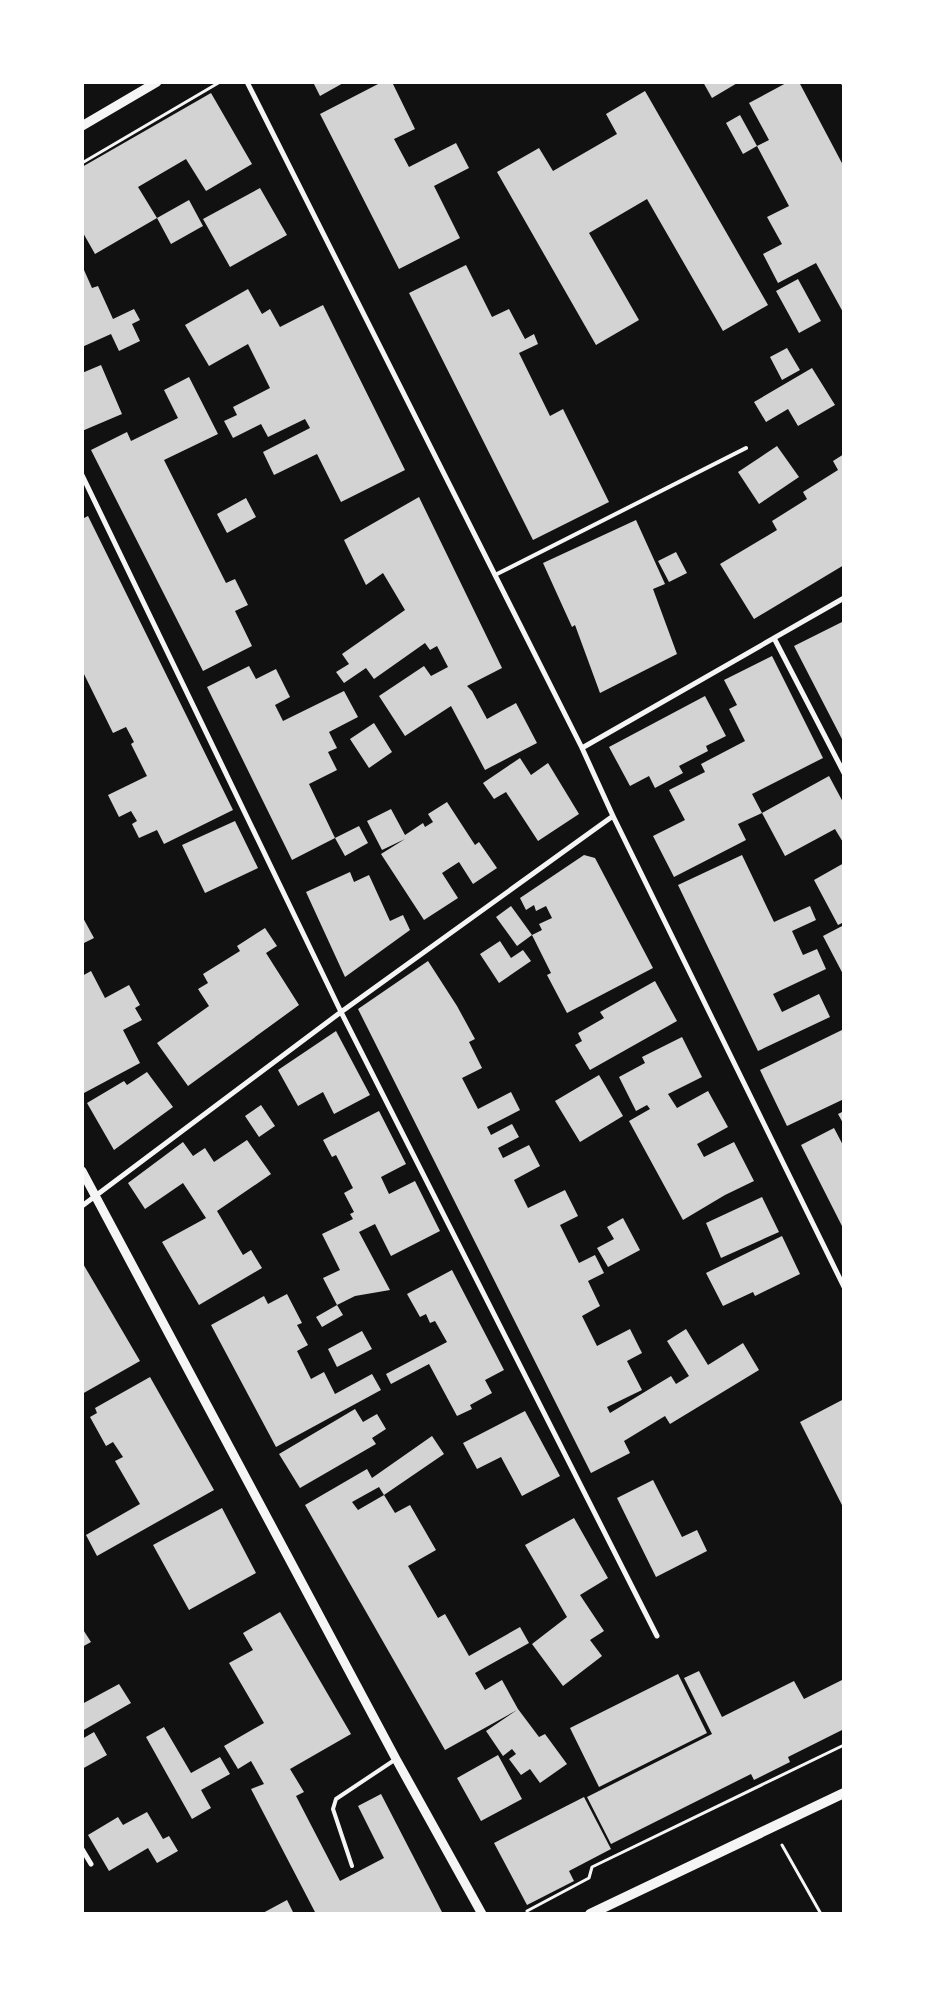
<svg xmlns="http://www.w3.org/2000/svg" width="926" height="1996" font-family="Helvetica,sans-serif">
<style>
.building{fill:#d3d3d3}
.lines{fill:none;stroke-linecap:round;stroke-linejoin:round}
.path{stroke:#f5f5f5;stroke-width:3}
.service{stroke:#f5f5f5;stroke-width:4}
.minor{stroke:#f5f5f5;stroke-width:5}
.tertiary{stroke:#f5f5f5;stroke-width:9}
.secondary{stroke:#f5f5f5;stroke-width:10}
</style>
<rect width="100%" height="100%" fill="#111"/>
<!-- building -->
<path class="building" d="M313,82H345L320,96Z
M382,82H392L415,129L394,139L409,167L456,143L469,168L434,186L460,238L399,269L320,114Z
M703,82H739L712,98Z
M788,82H799L844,167V314L816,263L778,283L763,254L782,244L767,217L789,206L757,146L769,140L749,103Z
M645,91L768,305L723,331L647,199L589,233L639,320L596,345L497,172L539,148L553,171L617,134L606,114Z
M211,93L252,164L206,191L186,159L138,187L157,218L189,200L203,226L171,244L157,218L95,254L82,231V167Z
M740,115L757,146L743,154L726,123Z
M260,188L287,235L230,267L203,219Z
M466,265L492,317L509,309L525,339L534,334L538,344L519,353L550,416L563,409L609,502L533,540L409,293Z
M84,270L92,288L98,286L113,319L134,309L140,320L132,324L140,341L119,351L111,334L82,347Z
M798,279L821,321L799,333L776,291Z
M248,289L262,314L270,309L280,327L323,305L405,470L341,502L317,454L274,475L263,452L310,428L305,419L268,437L261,424L233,438L224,421L237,415L233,407L270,388L248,344L209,366L185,325Z
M787,348L800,370L782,380L770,357Z
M101,365L122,414L82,431V373Z
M812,368L835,405L798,426L788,409L766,422L754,402Z
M189,377L218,434L164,460L226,583L235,579L248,605L235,611L252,646L203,671L91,450L127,432L131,441L178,418L164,390Z
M777,446L799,477L759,504L738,472Z
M844,454V565L754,619L720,564L777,530L772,521L807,499L803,492L838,470L833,461Z
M419,497L502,668L467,686L472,691L487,719L516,703L537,743L485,770L451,706L405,736L379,696L424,666L431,676L448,667L437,646L430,650L425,643L374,679L366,668L344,683L336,672L349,664L342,654L405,610L383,573L366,585L344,540Z
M246,498L256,517L227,533L217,514Z
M88,516L233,810L164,844L157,830L139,838L132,824L137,821L131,811L119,817L108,795L147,776L131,744L134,742L126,727L113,733L82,670V519Z
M636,520L665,584L653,589L677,654L600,693L575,625L572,627L543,563Z
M676,552L687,573L669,582L658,561Z
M844,621V743L794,646Z
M772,656L823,758L752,794L762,813L738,824L746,840L674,877L653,836L685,820L669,790L705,772L701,764L745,741L729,709L737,705L724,680Z
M249,666L256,679L276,669L290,697L275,705L283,721L344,691L358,717L329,732L337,748L328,752L337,770L309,784L335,838L292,860L207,687Z
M705,696L726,736L706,746L708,751L679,766L683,773L655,788L649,776L630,786L609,747Z
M374,723L392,752L369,768L350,739Z
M520,758L531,775L548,763L579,814L538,841L506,792L494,799L483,783Z
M829,776L844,804V844L835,829L785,856L762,813Z
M447,802L475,845L479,842L497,868L473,884L459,862L442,873L458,898L424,920L381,854L405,839L382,850L367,821L391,809L405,835L423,823L425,827L433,822L428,814Z
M235,821L258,868L205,893L182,845Z
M359,826L368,843L345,856L335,838Z
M584,855L595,858L653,968L567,1013L547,975L551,973L532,935L542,930L539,924L552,918L546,906L536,911L534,905L526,910L520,898Z
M742,855L774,922L810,906L816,920L792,931L803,955L817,949L826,969L773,994L782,1012L819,994L830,1017L758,1051L678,885Z
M844,863V922L838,925L814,880Z
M350,872L354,882L369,875L390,921L403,915L410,930L345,977L306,892Z
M511,906L532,935L517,946L496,917Z
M82,916L94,938L82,944Z
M844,925V976L823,936Z
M265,928L277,946L266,953L299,1005L188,1086L157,1043L209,1006L198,989L208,983L203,974L240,951L237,946Z
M500,941L511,958L523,950L531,961L499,983L480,954Z
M428,961L457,1006L475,1039L469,1042L482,1068L462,1078L478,1109L511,1092L520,1110L487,1127L491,1135L512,1124L519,1137L498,1148L503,1158L529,1145L540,1166L514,1180L528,1208L565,1190L578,1216L560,1225L579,1263L595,1255L604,1273L588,1281L600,1306L582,1316L597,1346L630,1329L642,1353L627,1361L642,1390L607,1407L610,1413L671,1376L676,1384L689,1376L667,1341L686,1329L708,1365L743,1343L759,1370L670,1424L665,1416L624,1441L630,1453L591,1473L358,1009Z
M91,971L105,998L129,985L140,1005L135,1008L142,1020L123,1030L140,1063L84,1093L82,1090V976Z
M655,981L677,1021L590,1070L575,1045L582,1041L578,1033L604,1018L600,1012Z
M844,1029V1099L787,1126L760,1070Z
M336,1031L370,1095L334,1114L323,1092L298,1106L278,1070Z
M682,1037L702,1077L668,1094L677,1108L708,1091L728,1127L697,1144L704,1157L734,1142L754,1181L725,1195L683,1220L629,1121L650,1109L647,1105L636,1111L619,1077L645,1063L642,1057Z
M147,1072L173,1107L114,1150L87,1103L124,1081L127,1085Z
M599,1075L623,1116L580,1142L555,1101Z
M261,1105L275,1126L259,1137L245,1116Z
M379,1111L406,1164L381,1177L389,1194L415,1181L440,1231L391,1256L375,1224L359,1232L390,1290L355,1296L337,1305L323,1278L340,1270L322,1234L353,1219L350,1214L354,1212L344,1193L353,1188L336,1155L332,1157L323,1140Z
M844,1111V1125L838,1114Z
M834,1128L844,1147V1230L801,1145Z
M247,1140L271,1174L217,1211L243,1255L251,1250L262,1268L199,1305L162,1242L206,1218L183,1183L145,1209L128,1183L183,1142L193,1156L205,1148L214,1162Z
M762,1197L779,1232L721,1258L706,1223Z
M623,1218L640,1250L608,1267L597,1248L614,1239L607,1227Z
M782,1236L800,1274L755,1296L753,1292L723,1306L706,1273Z
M82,1262L140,1361L82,1394Z
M452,1270L504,1370L485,1380L492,1393L470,1405L472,1409L457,1416L429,1364L391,1384L386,1374L447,1342L435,1321L430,1323L426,1314L420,1317L407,1294Z
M287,1294L302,1323L297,1325L308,1345L297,1351L311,1379L324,1372L335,1394L372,1374L381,1390L276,1447L211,1325L264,1296L268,1304Z
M337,1305L343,1315L322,1327L316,1317Z
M362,1331L372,1349L337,1367L328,1349Z
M150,1377L214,1490L97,1556L86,1535L140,1504L115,1461L123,1457L113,1442L106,1446L90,1417L97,1413L95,1408Z
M844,1399V1509L800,1422Z
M355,1409L363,1422L377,1414L386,1429L372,1438L376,1444L300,1488L279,1454Z
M525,1411L560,1476L522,1496L501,1457L477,1469L463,1443Z
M432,1436L444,1454L384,1495L379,1487L352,1502L358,1510L384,1495L395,1513L410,1505L436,1550L408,1566L438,1618L445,1614L469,1656L520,1627L529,1643L475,1673L485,1690L502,1680L518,1709L539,1737L545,1734L567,1764L540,1783L530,1769L521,1775L509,1759L516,1754L512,1749L503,1756L486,1731L517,1710L445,1750L305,1505L367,1469L372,1478Z
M653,1480L682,1537L697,1530L707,1551L656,1577L617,1498Z
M222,1508L256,1573L189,1610L153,1545Z
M574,1518L608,1578L580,1595L604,1631L590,1640L602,1656L563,1686L532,1644L567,1617L525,1545Z
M280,1612L351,1734L290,1769L304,1792L296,1796L340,1881L384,1858L358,1806L381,1794L443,1914H316L251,1789L264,1784L251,1761L238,1769L224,1746L264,1723L229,1663L253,1650L243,1633Z
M82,1628L91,1642L82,1647Z
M699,1671L722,1717L794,1681L804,1699L844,1679V1729L788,1757L790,1762L754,1780L751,1774L611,1844L587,1797L712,1734L684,1678Z
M678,1674L707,1733L599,1787L570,1728Z
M119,1684L131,1703L82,1731V1704Z
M164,1727L191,1773L220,1757L230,1774L201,1790L211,1808L192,1819L146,1737Z
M94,1732L107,1755L82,1769V1739Z
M498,1755L522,1799L481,1821L457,1778Z
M584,1797L611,1849L569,1871L574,1881L527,1905L494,1843Z
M147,1812L163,1839L169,1836L178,1851L157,1863L148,1848L109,1871L88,1835L118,1817L123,1825Z
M287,1900L294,1914H261Z"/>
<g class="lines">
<!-- path -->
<path class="path" d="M82,163L220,82
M782,1845L821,1914
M527,1911L589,1878L592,1867L844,1745"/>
<!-- service -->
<path class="service" d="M495,575L746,448
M352,1866L333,1809L336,1799L396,1759"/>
<!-- minor -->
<path class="minor" d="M247,82L582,748L613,816L844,1287
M843,82L844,84
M82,475L341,1012L657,1636
M774,638L844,773
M582,748L844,598
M82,1206L341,1012L613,816
M82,1849L91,1864"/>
<!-- tertiary -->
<path class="tertiary" d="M82,126L157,82
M82,1171L396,1759L482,1914"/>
<!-- secondary -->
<path class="secondary" d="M590,1914L844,1793"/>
</g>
<!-- border -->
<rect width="926" height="1996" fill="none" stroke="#ffffff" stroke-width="168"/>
</svg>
